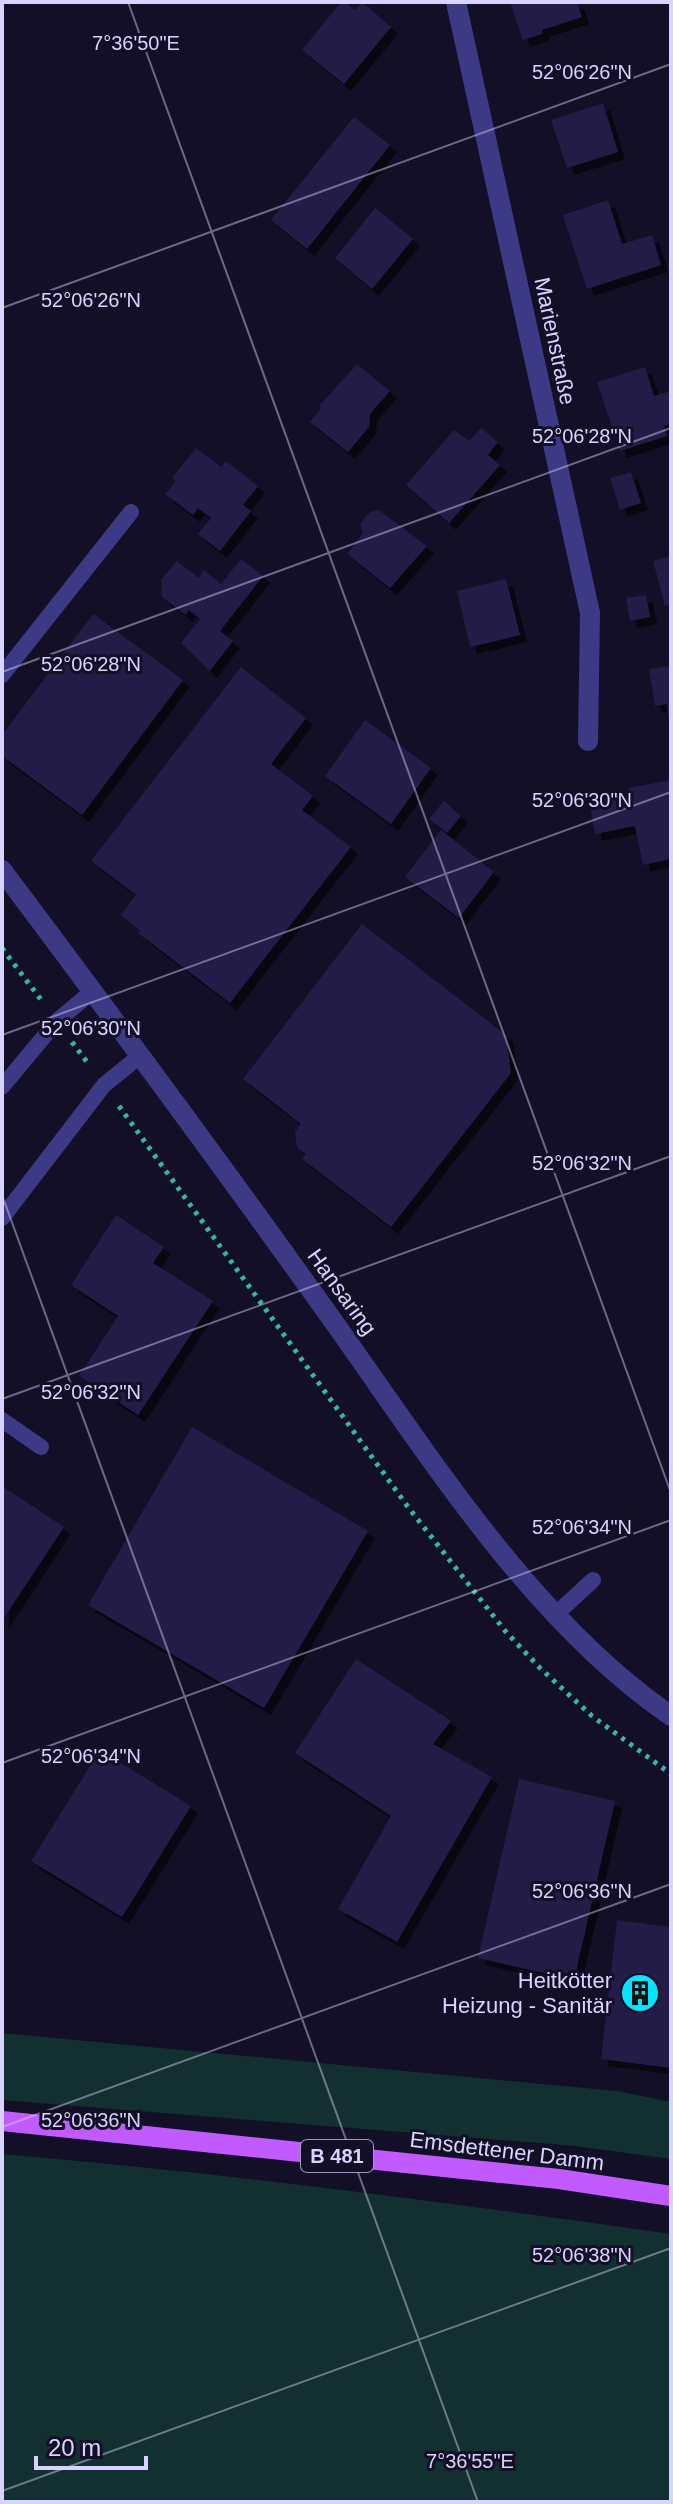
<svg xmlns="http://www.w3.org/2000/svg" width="673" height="2504" font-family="Helvetica,sans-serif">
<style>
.green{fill:#12302f}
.building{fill:#241b47;filter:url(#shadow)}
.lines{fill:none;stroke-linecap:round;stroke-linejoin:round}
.path{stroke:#2fb8b0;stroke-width:5;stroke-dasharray:4 6;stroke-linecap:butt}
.lane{stroke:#3d3a85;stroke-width:16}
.street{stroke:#3d3a85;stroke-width:20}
.primary{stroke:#c25bff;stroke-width:20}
.ticks{fill:none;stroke:#d9d4ff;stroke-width:2;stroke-opacity:0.45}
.labels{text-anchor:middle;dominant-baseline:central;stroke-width:6;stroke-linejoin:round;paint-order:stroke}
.shield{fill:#130f26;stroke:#9e99be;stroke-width:2}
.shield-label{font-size:20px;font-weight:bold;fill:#d9d4ff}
.street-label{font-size:22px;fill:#d9d4ff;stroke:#130f26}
.poi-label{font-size:22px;fill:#d9d4ff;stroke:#130f26;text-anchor:end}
.ticks-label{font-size:20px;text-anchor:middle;fill:#d9d4ff;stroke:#130f26;stroke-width:6;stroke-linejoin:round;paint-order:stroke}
</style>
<defs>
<filter id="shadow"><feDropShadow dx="7" dy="7" stdDeviation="0" flood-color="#0009"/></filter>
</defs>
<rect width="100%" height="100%" fill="#130f26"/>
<!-- green -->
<path class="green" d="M2,2033L617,2091L671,2102V2159L575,2146L2,2100Z
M2,2154C226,2173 449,2203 671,2234V2502H2Z"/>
<!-- building -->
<path class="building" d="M341,2H345L355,10L362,2L391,27L344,84L302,50Z
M510,2H577L582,17L542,30V34L523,40Z
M603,103L618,152L567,168L551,120Z
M354,117L390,145L307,249L271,220Z
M608,200L622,244L652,235L661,265L587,289L563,215Z
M375,208L413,239L372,289L335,258Z
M357,364L390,391L370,414L369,427L348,452L310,422L321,408L319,406Z
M645,367L654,396L671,391V424L664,426L667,436L620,451L597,382Z
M481,428L498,442L488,455L500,465L449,523L406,485L454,430L469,441Z
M196,448L221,467L226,461L258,486L243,505L251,511L220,551L198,534L211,518L198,508L193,515L165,494L176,481L172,478Z
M631,472L641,503L620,510L610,478Z
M379,510L427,546L390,588L347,554L363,533L360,524L370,512Z
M671,556V604L665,606L653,561Z
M241,559L263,576L220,631L233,641L210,671L181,643L200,619L189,610L186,615L162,597L161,580L177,561L199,578L204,570L221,584Z
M506,579L520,635L470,647L457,591Z
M646,595L650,617L630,621L626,598Z
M93,614L183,680L82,815L2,756V735Z
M671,666V722H669L667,704L655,706L649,669Z
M241,667L306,718L271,764L313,796L302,810L351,847L230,1003L138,933L140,931L121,915L136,895L91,861Z
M365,720L431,768L391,824L325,776Z
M671,780V859L643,865L635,826L595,834L589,801L630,794L628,788Z
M444,801L461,816L447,833L429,819Z
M441,830L494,872L459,918L405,877Z
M362,924L506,1035L511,1073L391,1227L302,1159L306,1154L297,1147L295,1132L301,1124L243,1079Z
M116,1215L164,1247L153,1263L213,1301L138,1415L79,1376L118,1316L71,1285Z
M192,1427L368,1531L264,1708L88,1605Z
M2,1486L64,1527L2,1621Z
M356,1659L451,1721L433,1744L492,1777L397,1942L338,1909L391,1816L295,1753Z
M100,1750L191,1806L122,1917L31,1861Z
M519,1779L615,1801L574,1980L478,1958Z
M617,1920L671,1927V2068L601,2059Z"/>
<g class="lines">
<!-- path -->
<path class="path" d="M2,948L42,1001
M72,1042L90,1066
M119,1106L408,1507L506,1632L540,1668L592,1716L671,1774"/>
<!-- lane -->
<path class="lane" d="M2,675L131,512
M2,1087L57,1021L93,991
M2,1218L104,1085L141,1055
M2,1420L41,1447
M555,1615L593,1580"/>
<!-- street -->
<path class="street" d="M456,2L590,613L588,741
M2,870C113,1018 223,1167 331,1318C429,1455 531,1620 671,1716"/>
<!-- primary -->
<path class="primary" d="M2,2121L559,2179L671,2196"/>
</g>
<!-- ticks -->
<path class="ticks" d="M128,2L671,1493M2,308L671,64M2,672L671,428M2,1035L671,792M2,1195L478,2502M2,1399L671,1156M2,1763L671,1520M2,2127L671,1884M2,2491L671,2248"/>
<!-- icons -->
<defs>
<symbol id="building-disc" viewBox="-11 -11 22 22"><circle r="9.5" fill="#00e5ff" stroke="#130f26"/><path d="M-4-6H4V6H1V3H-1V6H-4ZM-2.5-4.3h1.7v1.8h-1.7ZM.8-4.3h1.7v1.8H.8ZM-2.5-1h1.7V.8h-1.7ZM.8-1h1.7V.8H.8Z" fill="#111"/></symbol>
</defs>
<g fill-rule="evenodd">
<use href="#building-disc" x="618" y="1971" width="44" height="44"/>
</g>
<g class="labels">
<!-- shield labels -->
<rect class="shield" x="301" y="2140" width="72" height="32" rx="6"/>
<g class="shield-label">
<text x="337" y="2156">B 481</text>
</g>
<!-- street labels -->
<g class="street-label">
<text transform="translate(555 341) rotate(78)">Marienstraße</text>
<text transform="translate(342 1292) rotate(54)">Hansaring</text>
<text transform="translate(507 2151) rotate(7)">Emsdettener Damm</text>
</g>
<!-- poi labels -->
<g class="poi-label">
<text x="612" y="1980">Heitkötter<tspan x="612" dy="25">Heizung - Sanitär</tspan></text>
</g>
</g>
<g class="ticks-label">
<text x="136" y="50">7°36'50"E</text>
<text x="582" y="79">52°06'26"N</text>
<text x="91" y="307">52°06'26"N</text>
<text x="582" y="443">52°06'28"N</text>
<text x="91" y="671">52°06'28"N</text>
<text x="582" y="807">52°06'30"N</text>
<text x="91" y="1035">52°06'30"N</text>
<text x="582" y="1170">52°06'32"N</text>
<text x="91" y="1399">52°06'32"N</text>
<text x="582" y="1534">52°06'34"N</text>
<text x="91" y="1763">52°06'34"N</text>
<text x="582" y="1898">52°06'36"N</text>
<text x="91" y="2127">52°06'36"N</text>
<text x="582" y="2262">52°06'38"N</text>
<text x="470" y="2468">7°36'55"E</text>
</g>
<!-- border -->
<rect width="673" height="2504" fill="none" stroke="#d9d4ff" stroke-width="8"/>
<!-- scale -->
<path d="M36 2456v12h110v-12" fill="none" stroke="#d9d4ff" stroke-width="4"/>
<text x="48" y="2456" font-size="24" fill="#d9d4ff" stroke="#130f26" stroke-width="6" paint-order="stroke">20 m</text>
</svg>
